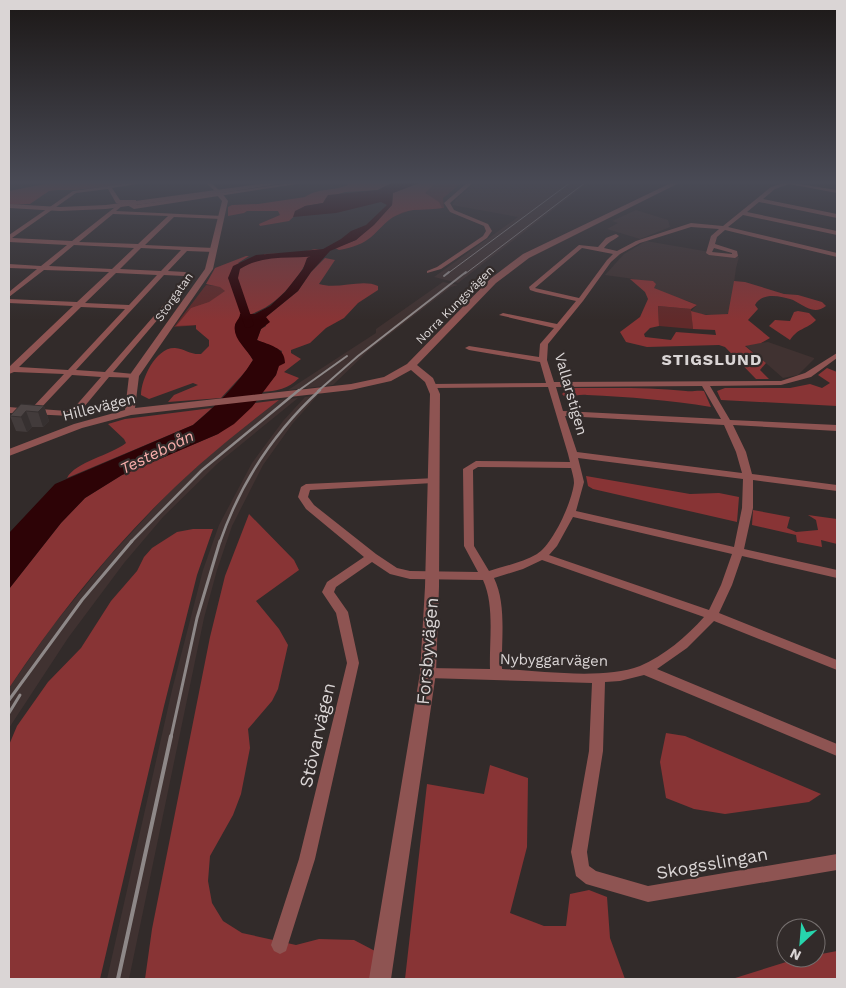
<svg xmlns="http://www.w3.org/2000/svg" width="846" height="988" font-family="'Work Sans',sans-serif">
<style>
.built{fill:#403231}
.green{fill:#612a2a}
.forest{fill:#883435}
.water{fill:#2d0306}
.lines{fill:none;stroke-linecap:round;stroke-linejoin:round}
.river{fill:#2d0306;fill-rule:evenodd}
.minor{fill:#8e5452;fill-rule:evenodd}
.tertiary{fill:#8e5452;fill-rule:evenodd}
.secondary{fill:#c46765;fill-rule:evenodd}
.rail-far4{stroke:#8e8888;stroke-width:1}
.rail-far3{stroke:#8e8888;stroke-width:2}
.rail-far2{stroke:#8e8888;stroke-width:2.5}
.rail-far1{stroke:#8e8888;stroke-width:3}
.rail{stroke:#8e8888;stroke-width:4}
.wall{fill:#423b3b}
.shaded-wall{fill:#363030}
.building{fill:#4d4545;stroke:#363030}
.labels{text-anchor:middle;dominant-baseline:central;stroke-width:4.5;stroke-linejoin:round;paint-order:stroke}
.far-street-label{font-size:12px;fill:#dad5d5;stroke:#322b2a}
.street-label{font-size:15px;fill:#dad5d5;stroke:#322b2a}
.far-district-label{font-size:16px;font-weight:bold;letter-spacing:1px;fill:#dad5d5;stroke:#322b2a}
.water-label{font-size:16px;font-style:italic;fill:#f8aeab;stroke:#322b2a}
.near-street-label{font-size:18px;fill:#dad5d5;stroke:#322b2a}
</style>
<rect width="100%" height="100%" fill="#322b2a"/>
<!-- built -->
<path class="built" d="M476,182H589L458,283L434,277L518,217L452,205L456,199Z
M636,210L668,220L670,227L640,239L607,229L618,223L612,221Z
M646,241L739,257L736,268L730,313L720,316L699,314L691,311L697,305L688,301L666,295L634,279L605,275L624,254Z
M443,282L458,285L451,287L368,351L333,385L288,390L376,333V329Z
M768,342L814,358V359L798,375L783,378L745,345Z
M318,395L293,423L263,465L232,526L217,570L204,618L129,979H107L172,690L203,570L219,525L252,463L283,421L305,397Z
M298,398L217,464L163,517L124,563L68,638L9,728V688L51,628L108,558L172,489L219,447L279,400Z"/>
<!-- green -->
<path class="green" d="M433,182H463L443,198L444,208L411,210L395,216Z
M206,285L219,286L227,290L200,325L174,327Z
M658,306L691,309L693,329L659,326Z"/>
<!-- forest -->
<path class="forest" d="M55,182H139L77,190H57L49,191L30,204L9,205V191Z
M346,182H393L378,190L345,192L326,198L323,203L305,206L289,221L260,226L259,224L280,215L278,211H247L244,213L228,216V207L232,205L258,204L305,197C317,188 335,191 348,185Z
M422,182H436L425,193L439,202L442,208C427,211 411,207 397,215C384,221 378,233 367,240C361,245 346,249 339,250L335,248L356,240L392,205L393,193Z
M315,249L321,250C303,261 306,267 294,281C279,300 264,312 240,317L235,325C236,341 246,347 253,360L246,371L221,398L168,402L174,395L198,385L193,383L149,399L141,395C141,379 156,347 175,348C185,349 191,355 201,354L209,346V340L196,329V325L176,326L191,308L209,302L225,291L220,287L206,284L215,268L246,256H249L238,263L245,264L264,259V254L299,253Z
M325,258L335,260L319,284C338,290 362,278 378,286V290L358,303L344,318L326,328L310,343L291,350V353L301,359L284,372L299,378C288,389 277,391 262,392L276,375L282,351L257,340L261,329L266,326V317L298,291L311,272Z
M630,279L653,281L656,284L654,288L697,305L691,309L658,306L659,326L650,328L644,334L645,337L671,340L676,332L716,335L715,330L693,329L691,311L706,315L728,314L734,281L745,282L784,294L798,295L822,302L826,306C812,317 801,302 790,299C778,295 761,293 755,305L758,309L748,320L770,338L761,343L745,346L766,363L760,370L769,379H756L725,347L719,345L647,347L626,342L620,332L640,317L648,299L645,292Z
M798,311L809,313L816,320C806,330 799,327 790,340L769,326L775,320L790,321L794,312Z
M827,368L837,372V406L721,400L717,391L725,388H790L810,384L822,388L830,383L818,375Z
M576,388C613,388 649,387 686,391C692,392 697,390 704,391L711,407C670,400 629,397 587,395C579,394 572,397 564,396L562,394L566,390Z
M279,400C252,421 225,442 199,465C126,530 63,607 9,688V589L61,523L85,498L122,475L218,434L255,403Z
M212,408L193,425L67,478C75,462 111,455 126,443L124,439L108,424L125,419Z
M586,476L690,494L719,493L739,497L737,522L593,489L588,486Z
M753,510L790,517L787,528L796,532L818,530L816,520L808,515L837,519V544L821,540L822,547L797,542L796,535L752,525Z
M249,514L294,560L299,570L256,601L279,629L288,645L278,689L272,701L248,729L250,748L241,794L233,815L210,856L208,881L212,903L223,921L242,933L296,945L319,939L354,940L375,951L370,979H145L152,929L210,637L225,576Z
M193,529H213L197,575L164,706L100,979H9V745L17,726L48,682L81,648L111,601L137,571L144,557L152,548L177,532Z
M666,733L685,736L821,794L809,802L725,814L694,809L666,798L660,762Z
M490,765L528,778L527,847L510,913L544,926H566L570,894L589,890L607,897L610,938L625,979H405L427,784L484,794Z
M837,951V979H732L799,958H816V955Z"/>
<!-- water -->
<path class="water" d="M393,182H422L393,193L392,205L374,225L356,240L330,251L311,272L298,291L266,317L270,322L261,329L257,340C269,345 285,347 285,363L279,366L276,375L252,407L234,424L218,434L122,475L85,498L61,523L9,589V533L55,484L193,425C215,407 238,384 253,360C247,349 232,338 235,325C236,321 240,318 240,314H255L270,306L285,292L303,269L307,258L341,239L351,231L366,225L387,205L381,202L336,213L293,217L295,211L305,206L323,203L328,195L378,190Z"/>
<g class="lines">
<!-- river -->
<path class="river" d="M324,249L327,250V254C298,261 266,252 240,269L238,278L254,325L249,328L245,327L228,278L233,266L256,255Z"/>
<!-- minor -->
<path class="minor" d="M137,182H149L112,188L120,200H136V202L131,203L135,205L217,193L205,182H210L220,191V193L298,182H310L134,209L127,205V203H120L123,205L116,211L223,216L224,217L221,219L174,217L145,245L214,248L217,250L214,252L187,251L168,271L185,272L194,277L113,372L134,374H137V378L109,377L79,413L71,416L9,413V407L31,409L64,374L14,372L9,374V367L73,306L9,303V299L77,302L109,272L44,270L9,297V292L37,269L9,268V264L41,266L67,245L9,242V235L73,191ZM108,189L116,203L119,204L72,241L12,238L76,193ZM113,214L168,216L138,244L79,242ZM74,245L134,248L112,269L49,266ZM141,248L181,250L161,271L120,269ZM116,273L157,275L129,305L85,303ZM164,275L184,276L187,278L105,372L76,370ZM81,307L125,309L68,370L19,367ZM72,375L101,377L73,409L67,411L40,409Z
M468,182H474L450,203L454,210L488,224L492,231L487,238L441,269L427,273V271L437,267L483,236L486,231L484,226L450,212L444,203Z
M786,182L837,190V193L789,184L775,189L763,199L837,214V218L759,202L747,212L837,231V235L743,215L728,227L837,253V257L725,230L717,237L715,244L737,251L738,256L735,258L709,255L706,253L711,236L719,229L691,227L640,243L620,254L611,262L583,301L548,344L547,360L554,382L781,381L805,373L837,353V358L811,377L781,385L710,386L730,420L837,425V431L733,425L746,452L752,474L837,485V491L753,480V508L744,549L837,570V578L742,556L732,585L719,613L837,660V670L714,621L687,648L657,669L837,744V756L644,675L620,681L605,682L603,751L587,852L589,866L596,871L648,886L837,854V870L648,902L586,884L576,876L571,852L589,751L592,683L428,678L423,677L422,673L423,669L428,668L490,669C489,641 495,606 483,580L410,579L390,574L372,562L336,587L334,592L348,612L359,663L315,859L286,951L280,954L274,951L271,945L299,859L347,663L336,613L322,592L327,582L364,557L306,509L298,497L301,487L306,484L436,478L438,480L436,482L433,483L310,490L308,497L314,505L376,554L397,568L410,571L478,572L464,546L463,469L476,461L570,462L568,454L548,387L434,388H431V384L546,383L540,362L469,350L465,348L469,346L539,357L540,344L554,328L499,315L503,313L557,324L576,301L536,292L530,290L529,287L579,245L598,247L606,238L616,234L619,236C613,241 609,241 604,248L617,251L636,241L691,223L723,226L771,187ZM582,248L613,254L607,260L579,298L535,288ZM714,248L732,253V254L712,252ZM702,386L721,419L563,411L556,387ZM565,416L724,425L736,452L742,473L577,452ZM578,458L743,479L742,508L734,547L576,511L584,482ZM478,467L571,468C572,472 574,478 574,483C572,502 553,544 537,554C523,562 505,566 489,571L474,546L473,470ZM573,517L732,554L721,585L709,610L549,555L557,546ZM542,560L704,617C687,636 664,656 640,666C603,680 542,671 502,669C501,640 507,605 494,578L523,569Z"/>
<!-- tertiary -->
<path class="tertiary" d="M275,182H290L222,193L228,201L213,269L139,376L135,408L351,384L384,377L407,364L490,279L523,254L673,182H681L529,258L496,283L417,365L433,378L440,394L439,587L436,673L391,979H369L420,673L425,587L430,394L425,382L411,370L391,381L351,390L131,415L82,428L9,456V449L74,424L125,410L129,376L205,269L222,201L216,194L106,209L60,211L9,208V204L60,207L106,205Z
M778,182H798L795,184Z"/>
<!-- secondary -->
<path class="secondary" d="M9,182H13L9,184Z"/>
<!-- rail-far4 -->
<path class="rail-far4" d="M447,274L571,182
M465,274L586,182"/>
<!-- rail-far3 -->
<path class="rail-far3" d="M444,276L449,272
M298,391L347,356
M318,391L358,356L466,272"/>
<!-- rail-far2 -->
<path class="rail-far2" d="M131,542L202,470L299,390
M220,542C240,484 274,432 320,390"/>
<!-- rail-far1 -->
<path class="rail-far1" d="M9,700L82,600L132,541
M9,713L20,695
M171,737L197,618L220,541"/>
<!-- rail -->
<path class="rail" d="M118,979L171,736"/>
</g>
<!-- wall -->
<path class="wall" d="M44,406L49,421L43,427H32L27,432L16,431L10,416Z"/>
<!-- shaded-wall -->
<path class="shaded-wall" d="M44,406L49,421L43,427L38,412Z
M26,411L32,427L27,432L21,417Z"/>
<!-- building -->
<path class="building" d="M21,404L44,406L38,412L26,411L21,417L10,416Z"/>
<!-- sky -->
<linearGradient id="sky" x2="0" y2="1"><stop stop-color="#1c1817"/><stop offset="0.57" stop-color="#494a55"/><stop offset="1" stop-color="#494a55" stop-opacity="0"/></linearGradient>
<rect width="846" height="320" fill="url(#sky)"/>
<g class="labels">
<!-- far-street labels -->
<g class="far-street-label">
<text transform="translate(174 297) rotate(-55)">Storgatan</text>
<text transform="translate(455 305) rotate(-45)">Norra Kungsvägen</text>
</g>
<!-- street labels -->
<g class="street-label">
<text transform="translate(571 394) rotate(74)">Vallarstigen</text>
<text transform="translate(99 407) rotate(-14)">Hillevägen</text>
<text transform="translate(554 660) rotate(1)">Nybyggarvägen</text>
</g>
<!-- far-district labels -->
<g class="far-district-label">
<text x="712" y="359">STIGSLUND</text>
</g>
<!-- water labels -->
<g class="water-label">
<text transform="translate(157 452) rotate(-26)">Testeboån</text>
</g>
<!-- near-street labels -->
<g class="near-street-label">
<text transform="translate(427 651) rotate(-85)">Forsbyvägen</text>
<text transform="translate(317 735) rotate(-77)">Stövarvägen</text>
<text transform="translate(712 863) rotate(-10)">Skogsslingan</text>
</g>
</g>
<!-- border -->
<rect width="846" height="988" fill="none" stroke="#dad5d5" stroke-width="20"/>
<!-- north arrow -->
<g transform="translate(801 943) rotate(206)"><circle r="24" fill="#322b2a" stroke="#756f6e"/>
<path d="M0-4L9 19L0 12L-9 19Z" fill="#27d5ad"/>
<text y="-8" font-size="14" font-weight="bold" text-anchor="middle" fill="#dad5d5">N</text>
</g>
</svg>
